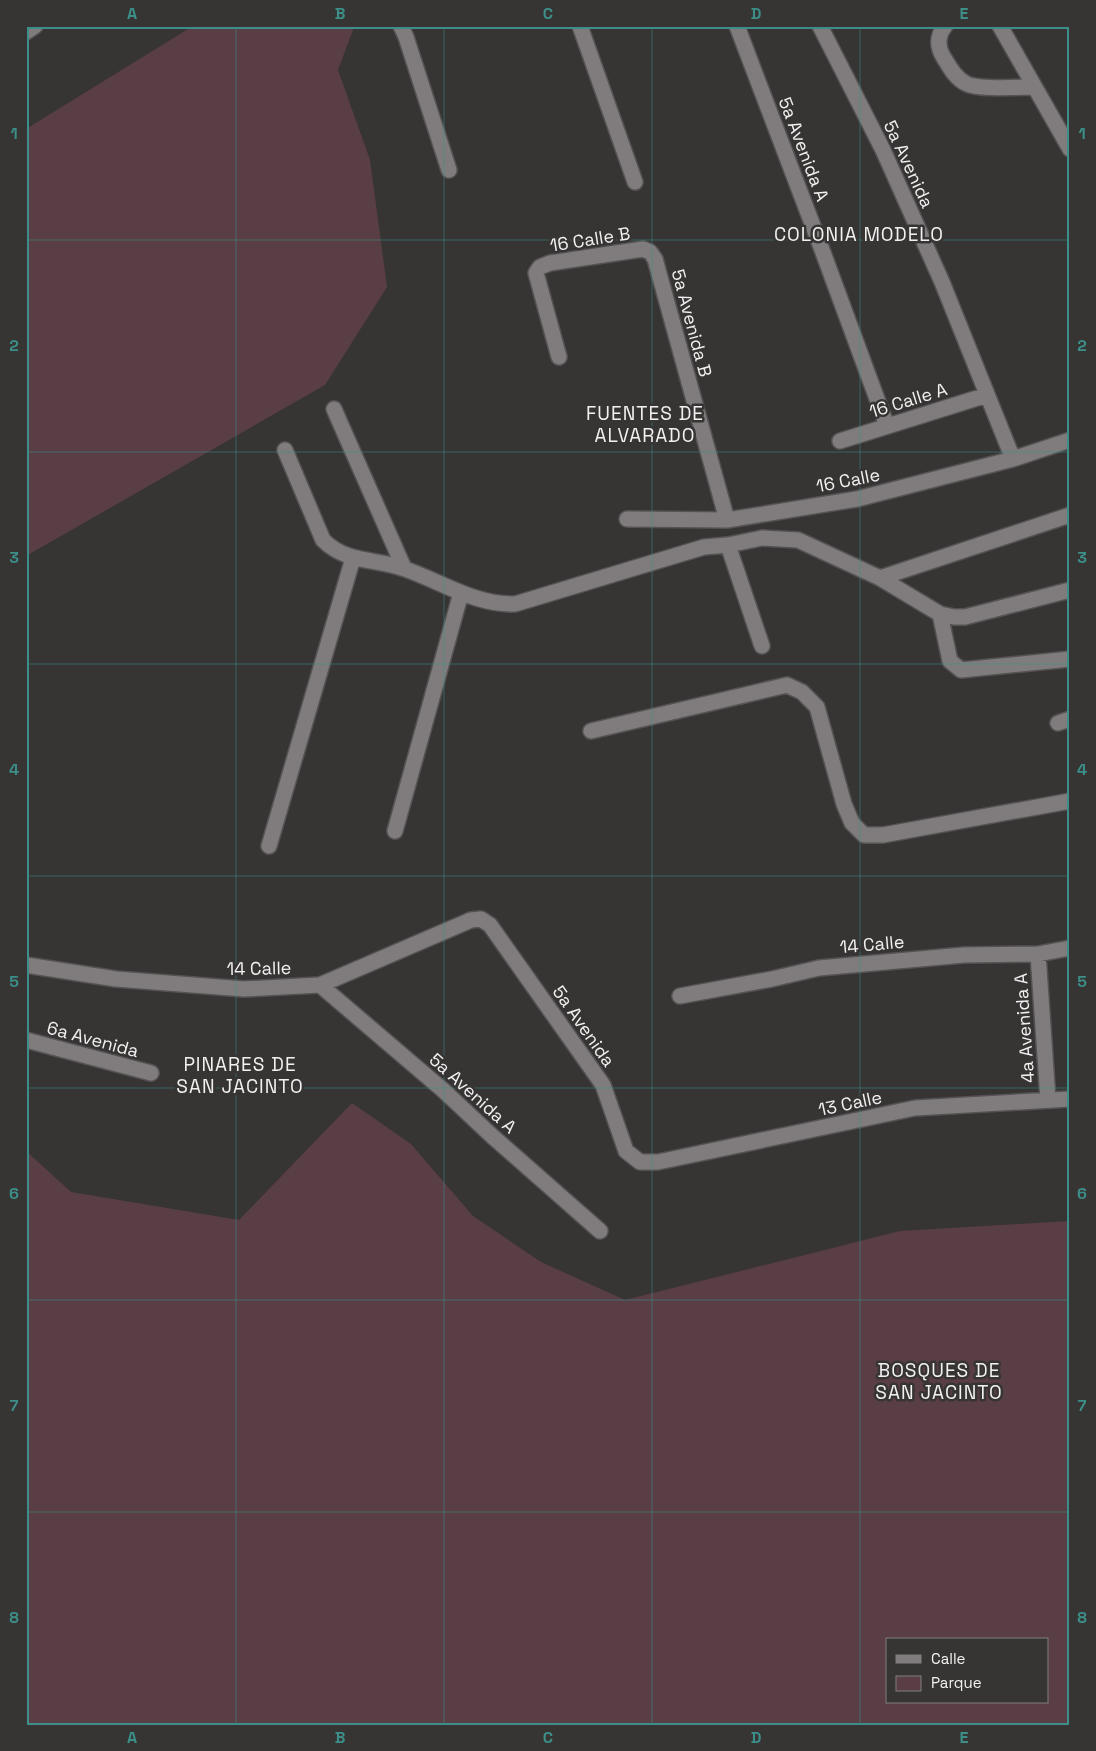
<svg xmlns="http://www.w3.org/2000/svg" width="1096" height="1751" font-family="'Space Grotesk',sans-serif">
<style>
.green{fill:#5a3e45;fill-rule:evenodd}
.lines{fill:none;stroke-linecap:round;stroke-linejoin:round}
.minor-casing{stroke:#555253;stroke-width:18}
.minor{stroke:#807c7d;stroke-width:15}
.grid{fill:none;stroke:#3c8e88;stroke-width:1;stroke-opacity:0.55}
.labels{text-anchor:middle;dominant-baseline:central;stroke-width:5;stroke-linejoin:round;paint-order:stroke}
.street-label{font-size:18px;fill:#f2f0f0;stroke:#373434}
.neighbourhood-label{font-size:19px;letter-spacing:1px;fill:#f2f0f0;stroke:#373434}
.neatline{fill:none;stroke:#3c8e88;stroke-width:2}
.grid-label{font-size:16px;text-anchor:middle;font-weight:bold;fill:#3c8e88}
</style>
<rect width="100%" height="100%" fill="#373434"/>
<!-- green -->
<path class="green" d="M193,26L354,27L338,70L370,160L387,287L325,385L26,556V129Z
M352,1103L411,1144L473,1216L541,1262L625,1300L900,1231L1070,1221V1725H26V1151L71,1192L239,1220ZM887,1640H1047V1702H887Z"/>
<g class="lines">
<defs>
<path id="minor" d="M401,26L406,37L449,170
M580,26L635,182
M737,26L821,247L887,426
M820,26L883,150L942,282L1013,459
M945,26C937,36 937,47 944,58C950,68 956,79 967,84C981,90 1017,87 1033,87
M1000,26L1070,149
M26,32L35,26
M559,357L536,273L540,267L550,263L643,249L650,252L655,259L727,520
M334,409L404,568
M840,441L987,395
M285,450L323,540C347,564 376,558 405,569C442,582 475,605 515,604L704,547L728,545L762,538L798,540L880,578L940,614L954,617H965L1070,590
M627,519L727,520L857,499L1013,459L1070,440
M728,545L762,646
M880,578L1070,515
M940,614L950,661L961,670L1070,659
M1058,723L1070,719
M591,731L787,685L802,692L817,707L844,804L852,823L864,835H883L1070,801
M395,831L461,593
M269,846L353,558
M1038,954L1048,1100
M26,965L116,979L244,989L320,985L471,920L481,919L490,925L603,1085L626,1151L640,1162H658L915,1108L1070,1099
M320,985L443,1090L492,1136L600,1231
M680,996L772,979L819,968L964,955L1038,954L1070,948
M26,1040L151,1073"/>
</defs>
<!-- minor casing -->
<use href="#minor" class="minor-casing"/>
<!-- minor -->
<use href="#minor" class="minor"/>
</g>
<!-- grid -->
<path class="grid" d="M236,26V1725M444,26V1725M652,26V1725M860,26V1725M26,240H1070M26,452H1070M26,664H1070M26,876H1070M26,1088H1070M26,1300H1070M26,1512H1070"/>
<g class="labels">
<!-- street labels -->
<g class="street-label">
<text transform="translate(804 149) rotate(69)">5a Avenida A</text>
<text transform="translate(909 164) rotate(65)">5a Avenida</text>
<text transform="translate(590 239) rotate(-9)">16 Calle B</text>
<text transform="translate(692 323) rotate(75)">5a Avenida B</text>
<text transform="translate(908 400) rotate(-17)">16 Calle A</text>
<text transform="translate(848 480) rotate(-11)">16 Calle</text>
<text transform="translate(872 944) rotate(-5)">14 Calle</text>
<text transform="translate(259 968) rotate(-1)">14 Calle</text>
<text transform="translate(584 1026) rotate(55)">5a Avenida</text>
<text transform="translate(1024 1028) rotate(-94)">4a Avenida A</text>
<text transform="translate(93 1039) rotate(15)">6a Avenida</text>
<text transform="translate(473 1093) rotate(42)">5a Avenida A</text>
<text transform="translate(850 1103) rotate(-12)">13 Calle</text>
</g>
<!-- neighbourhood labels -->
<g class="neighbourhood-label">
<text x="859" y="234">COLONIA MODELO</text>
<text x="645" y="413">FUENTES DE<tspan x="645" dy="22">ALVARADO</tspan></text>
<text x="240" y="1064">PINARES DE<tspan x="240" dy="22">SAN JACINTO</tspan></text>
<text x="939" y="1370">BOSQUES DE<tspan x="939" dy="22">SAN JACINTO</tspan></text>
</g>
</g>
<!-- border -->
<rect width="1096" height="1751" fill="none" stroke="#373434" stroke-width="55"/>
<!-- legend -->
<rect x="886" y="1638" width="162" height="65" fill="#373434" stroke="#827f7f"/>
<rect x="896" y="1655" width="25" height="8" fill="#807c7d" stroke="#827f7f"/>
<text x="931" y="1664" font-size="15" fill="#f2f0f0">Calle</text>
<rect x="896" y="1676" width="25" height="15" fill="#5a3e45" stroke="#827f7f"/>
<text x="931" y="1688" font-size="15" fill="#f2f0f0">Parque</text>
<rect x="28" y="28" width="1040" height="1696" class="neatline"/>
<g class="grid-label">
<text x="132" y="19">A</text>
<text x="340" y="19">B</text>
<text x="548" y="19">C</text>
<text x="756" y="19">D</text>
<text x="964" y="19">E</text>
<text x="14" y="139">1</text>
<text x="1082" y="139">1</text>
<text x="14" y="351">2</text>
<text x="1082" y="351">2</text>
<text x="14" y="563">3</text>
<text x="1082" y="563">3</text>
<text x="14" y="775">4</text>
<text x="1082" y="775">4</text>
<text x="14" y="987">5</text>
<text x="1082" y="987">5</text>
<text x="14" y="1199">6</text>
<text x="1082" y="1199">6</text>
<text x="14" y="1411">7</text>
<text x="1082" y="1411">7</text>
<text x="14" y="1623">8</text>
<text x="1082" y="1623">8</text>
<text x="132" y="1743">A</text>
<text x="340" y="1743">B</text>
<text x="548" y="1743">C</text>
<text x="756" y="1743">D</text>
<text x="964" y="1743">E</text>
</g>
</svg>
